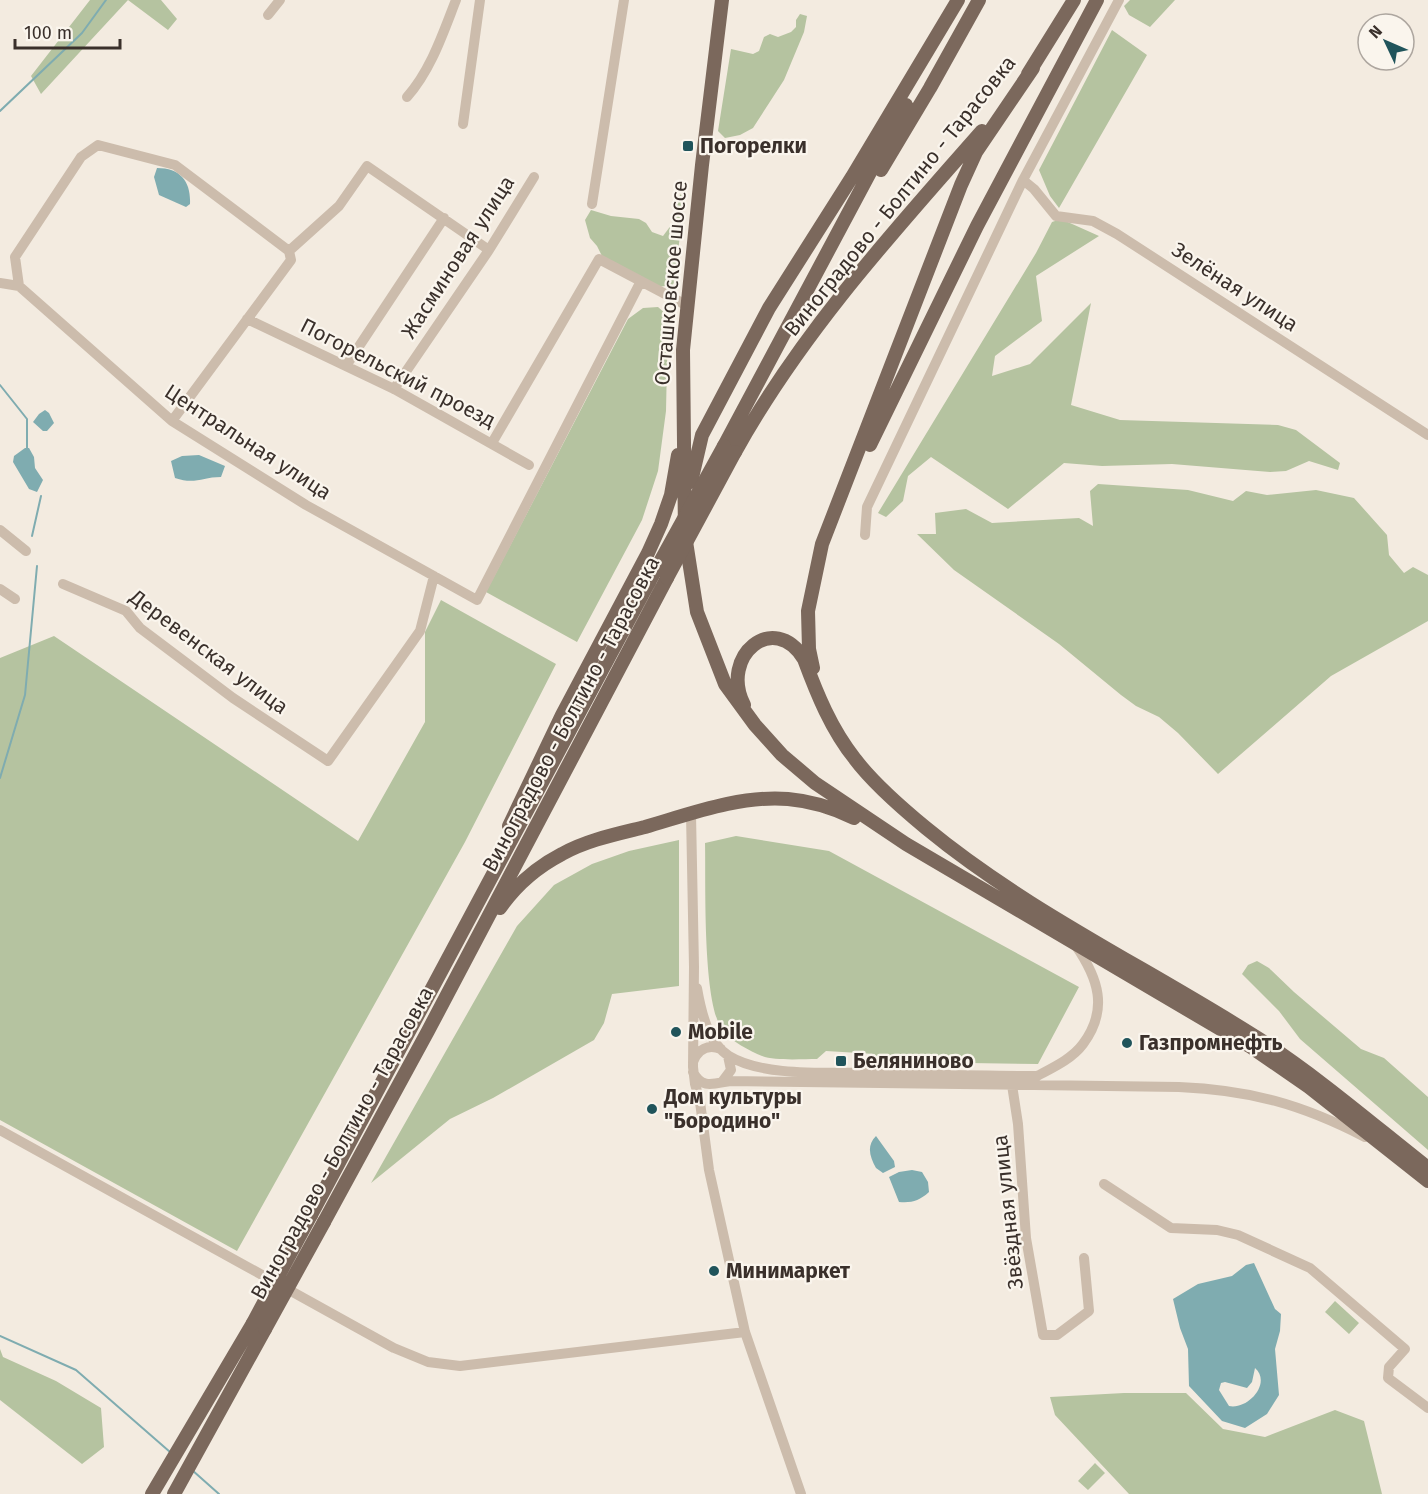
<svg xmlns="http://www.w3.org/2000/svg" width="1428" height="1494" font-family="'Fira Sans',sans-serif">
<style>
.green{fill:#b5c3a0}
.water{fill:#7facb0;fill-rule:evenodd}
.lines{fill:none;stroke-linecap:round;stroke-linejoin:round}
.stream{stroke:#7facb0;stroke-width:2}
.minor{stroke:#ccbcac;stroke-width:10}
.major{stroke:#7b685c;stroke-width:14}
.major-bridge{stroke:#7b685c;stroke-width:14}
.poi-dot{fill:#20545b;stroke:#faf5ed;stroke-width:2}
.labels{text-anchor:middle;dominant-baseline:central;stroke-width:4.5;stroke-linejoin:round;paint-order:stroke}
.poi-label{font-size:21px;font-weight:bold;fill:#3a302b;stroke:#faf5ed;text-anchor:start}
.street-label{font-size:21px;fill:#3a302b;stroke:#faf5ed}
</style>
<rect width="100%" height="100%" fill="#f3ebe0"/>
<!-- green -->
<path class="green" d="M90,0H161L177,19L168,30L128,0L41,94L31,76Z
M1130,0H1175L1150,27L1129,15L1124,6Z
M800,14L807,16L804,32L784,80L753,128L740,135L725,138L718,131L731,49L753,54L759,51L764,37L770,34L778,37L791,32L796,27V20Z
M1112,30L1147,55L1059,208L1050,196L1039,170Z
M681,194L684,205L674,282L672,287L665,286L650,288L603,258L597,246L590,238L585,220L591,210L611,216L639,219L646,223L652,232L663,236L675,220L676,200Z
M1061,219L1099,236L1036,276L1042,321L995,356L992,376L1030,364L1091,303L1071,405L1120,420L1278,425L1296,430L1340,463L1338,470L1309,461L1286,471L1270,472L1172,464L1102,466L1064,463L1008,509L931,457L908,476L903,501L886,517L878,513L1036,253L1052,222Z
M658,307L668,316L666,411L658,471L642,520L577,642L486,592L628,319L643,308Z
M1098,484L1188,490L1233,501L1246,491L1267,495L1316,490L1354,498L1387,535L1389,555L1404,573L1413,567L1428,575V621L1331,676L1218,774L1178,733L1159,717L1136,706L1121,695L1059,644L954,570L917,534H936L935,513L966,509L992,523L1079,518L1093,526L1090,491Z
M441,600L556,664L465,842L237,1251L0,1120V658L54,636L358,841L425,722V632Z
M736,836L829,851L1079,987L1038,1064L969,1063L947,1067L873,1064L871,1060L875,1054L826,1051L817,1059C802,1059 775,1061 762,1056C750,1051 731,1041 723,1031C702,1004 706,882 705,843Z
M679,840V986L612,994L604,1023L594,1040L493,1098L450,1119L371,1183L517,926L554,885L592,864L629,851Z
M1257,961L1269,968L1294,992L1361,1049L1384,1058L1428,1097V1150L1300,1039L1279,1011L1242,974L1248,965Z
M1335,1301L1359,1323L1349,1334L1325,1312Z
M0,1349L3,1357L56,1381L101,1408L104,1447L82,1464L0,1400Z
M1124,1393H1186L1223,1429L1265,1437L1335,1410L1364,1421L1382,1494H1129L1055,1415L1050,1397Z
M1095,1463L1105,1473L1088,1490L1078,1481Z"/>
<!-- water -->
<path class="water" d="M157,168C181,168 191,182 190,204L186,207L159,195L154,177Z
M45,410L49,413L54,423L47,431H43L33,422L39,414Z
M25,448H29L34,457L35,468L43,480L37,492L29,489L13,462L14,456Z
M199,455L225,466L221,477C202,477 195,485 175,478L171,461L182,456Z
M876,1136L894,1161L895,1167L883,1173L876,1168C870,1157 866,1146 876,1136Z
M912,1170L922,1172L928,1182L929,1192C919,1201 912,1203 899,1202L889,1177L899,1172Z
M1254,1263L1275,1309L1281,1314L1280,1331L1275,1349L1279,1395L1267,1414L1245,1428L1222,1421L1189,1386L1188,1349L1180,1328L1173,1299L1198,1284L1232,1276L1246,1265ZM1255,1368C1272,1383 1248,1410 1229,1406L1219,1390L1221,1383L1225,1382L1247,1388L1252,1382Z"/>
<g class="lines">
<!-- stream -->
<path class="stream" d="M0,111L82,33L106,0
M0,385L27,419V450
M32,536L41,496
M0,778L25,695L37,566
M0,1336L76,1370L170,1452
M192,1470L219,1494"/>
<!-- minor -->
<path class="minor" d="M268,15L280,0
M407,97C431,70 443,33 456,0
M463,124L480,0
M1023,180L1034,189L1056,216L1093,221L1117,234L1428,435
M592,204L624,0
M0,283L19,286L15,257L81,157L98,145L175,165L289,251
M19,286L172,421L306,505L477,600L641,281
M247,319L394,389L529,465
M346,366L444,218
M394,389L489,250L534,177
M172,421L291,260L289,251L339,206L367,166L489,250
M492,443L599,259L686,305
M0,530L26,551
M865,535L867,507L1023,180L1119,0
M63,584L126,611L140,628L233,698L328,761L420,631L434,576
M0,589L15,599
M691,814L694,967L693,1067L695,1084L700,1102L709,1170L745,1332L801,1494
M697,988C701,1011 708,1043 729,1056C763,1077 829,1072 868,1073C924,1074 980,1076 1037,1076C1052,1068 1072,1059 1083,1044C1109,1009 1098,978 1076,946
M693,1062C698,1049 708,1044 721,1049
M693,1072C702,1090 715,1083 731,1081L1179,1087C1250,1090 1301,1104 1365,1137
M722,1082L731,1070L728,1056
M1012,1085L1018,1124L1026,1238L1043,1335H1057L1089,1311L1084,1258
M0,1130L394,1348L428,1362L460,1366L745,1332
M1104,1184L1171,1228L1217,1230L1238,1235L1310,1268L1405,1349L1389,1367L1388,1378L1428,1408"/>
<!-- major -->
<path class="major" d="M722,0L702,165L683,350L685,535L697,612L725,684L755,725L782,755L815,783L906,844L1251,1047L1309,1087L1428,1181
M1028,74L1074,0
M881,170L930,88L979,0
M870,445L977,226L1097,0
M724,446L906,105
M735,452C801,333 893,232 982,131
M691,482L702,435L769,308L852,177L958,0
M813,668L809,649L808,611L822,544L961,185L976,152L1033,68
M744,705C719,656 774,610 804,659C817,694 831,729 855,759C873,783 903,809 926,828C1028,912 1148,968 1259,1039C1319,1078 1372,1124 1428,1168
M509,826L562,715L648,553L661,524L671,495L678,455
M500,908C516,885 537,867 562,854C587,840 617,834 645,827C690,814 740,795 788,799C811,801 834,808 854,818
M311,1215L649,582
M324,1222L428,1031L667,578
M152,1494L253,1323
M174,1494L265,1329"/>
<!-- major-bridge -->
<path class="major-bridge" d="M667,578L735,452
M649,582L724,446
M253,1323L311,1215
M265,1329L324,1222"/>
</g>
<!-- markers -->
<g class="poi-dot">
<rect x="682" y="140" width="12" height="12" rx="3"/>
<circle cx="676" cy="1032" r="6"/>
<circle cx="1127" cy="1043" r="6"/>
<rect x="835" y="1055" width="12" height="12" rx="3"/>
<circle cx="652" cy="1109" r="6"/>
<circle cx="714" cy="1271" r="6"/>
</g>
<g class="labels">
<!-- poi labels -->
<g class="poi-label">
<text x="700" y="146">Погорелки</text>
<text x="688" y="1032">Mobile</text>
<text x="1139" y="1043">Газпромнефть</text>
<text x="853" y="1061">Беляниново</text>
<text x="664" y="1097">Дом культуры<tspan x="664" dy="24">"Бородино"</tspan></text>
<text x="726" y="1271">Минимаркет</text>
</g>
<!-- street labels -->
<g class="street-label">
<text transform="translate(900 196) rotate(-51)">Виноградово - Болтино - Тарасовка</text>
<text transform="translate(458 257) rotate(-57)">Жасминовая улица</text>
<text transform="translate(671 283) rotate(-85)">Осташковское шоссе</text>
<text transform="translate(1235 287) rotate(33)">Зелёная улица</text>
<text transform="translate(398 373) rotate(27)">Погорельский проезд</text>
<text transform="translate(248 442) rotate(33)">Центральная улица</text>
<text transform="translate(209 652) rotate(37)">Деревенская улица</text>
<text transform="translate(571 714) rotate(-62)">Виноградово - Болтино - Тарасовка</text>
<text transform="translate(342 1143) rotate(-61)">Виноградово - Болтино - Тарасовка</text>
<text transform="translate(1008 1212) rotate(-96)">Звёздная улица</text>
</g>
</g>
<!-- north arrow -->
<g transform="translate(1386 42) rotate(314)"><circle r="28" fill="#faf5ed" stroke="#ada69f" stroke-width="1.5"/>
<path d="M0-4.5L10 22L0 15L-10 22Z" fill="#20545b"/>
<text y="-9" font-size="16" font-weight="bold" text-anchor="middle" fill="#3a302b">N</text>
</g>
<!-- scale -->
<path d="M15 39v9h105v-9" fill="none" stroke="#3a302b" stroke-width="3"/>
<text x="24" y="39" font-size="18" fill="#3a302b" stroke="#faf5ed" stroke-width="4.5" paint-order="stroke">100 m</text>
</svg>
